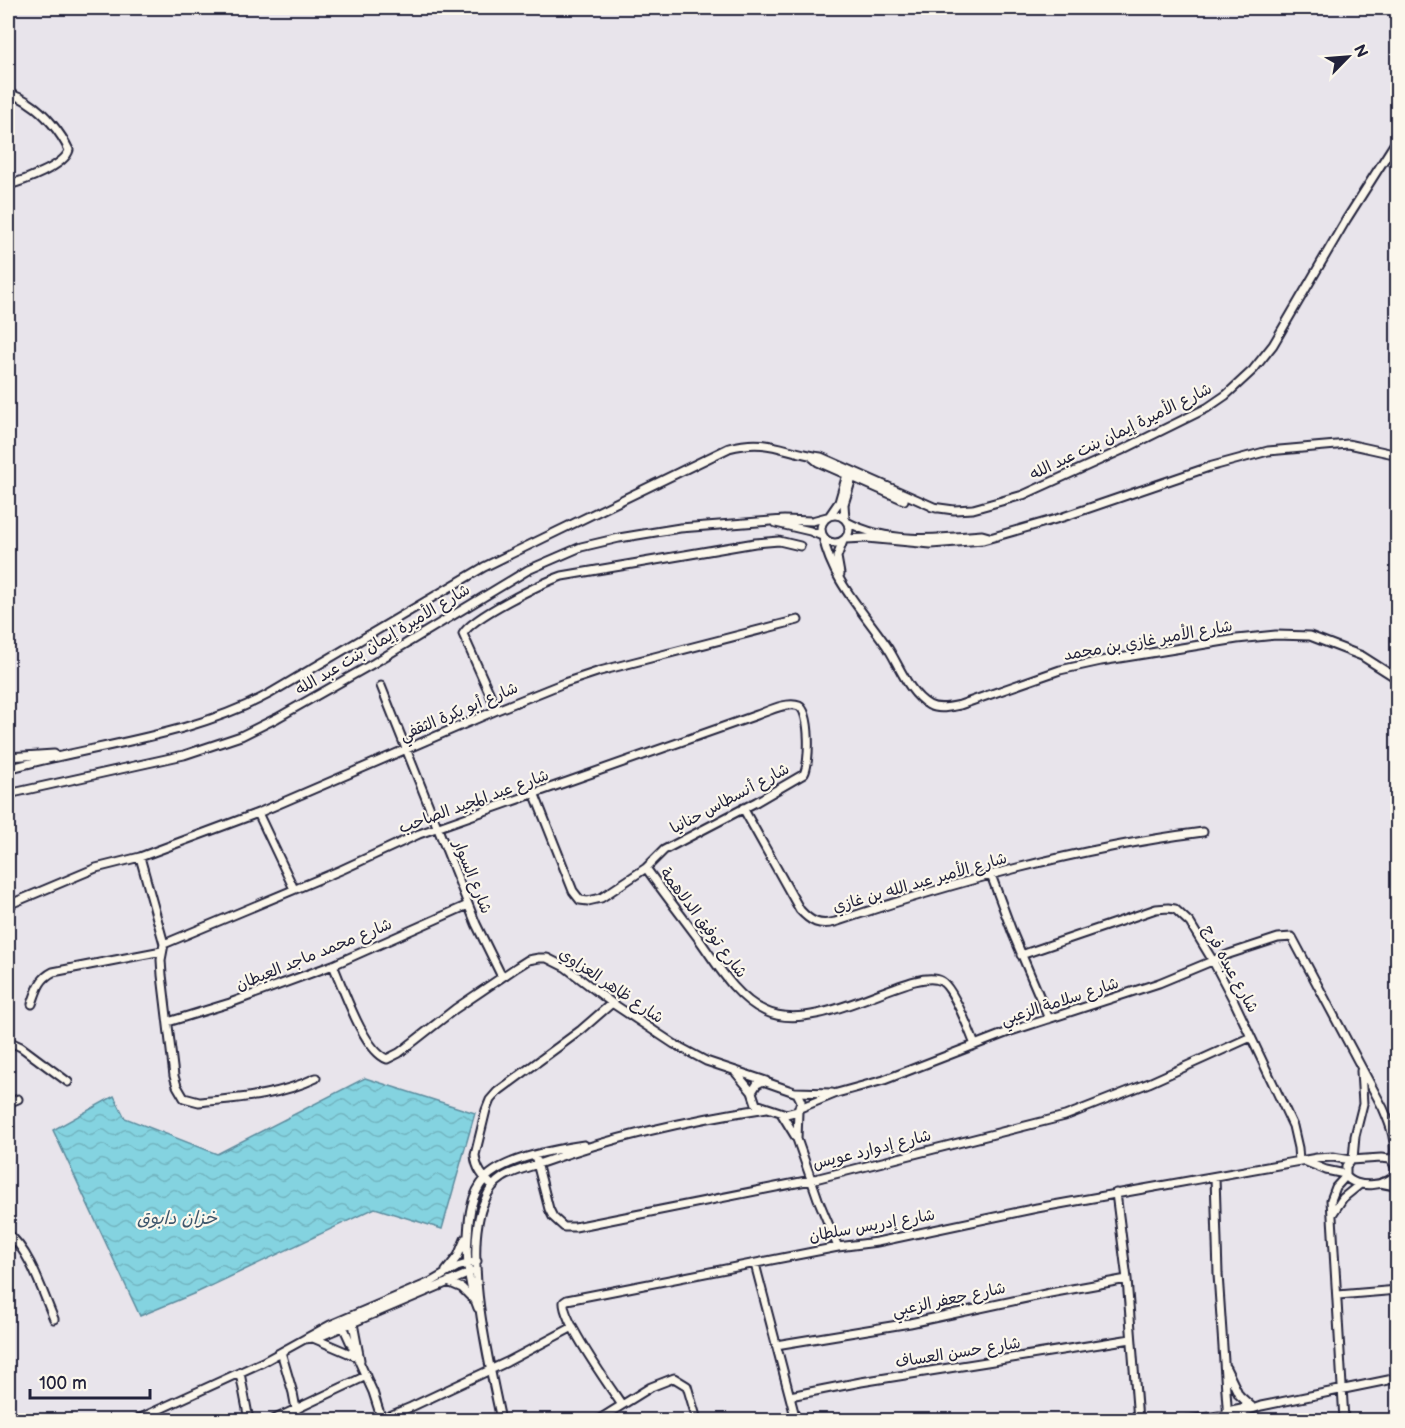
<svg xmlns="http://www.w3.org/2000/svg" width="1405" height="1428" font-family="'Balsamiq Sans','Playpen Sans Arabic',sans-serif">
<style>
.water{fill:url(#water-waves);stroke:#5d8c9e;stroke-width:1.5}
.lines{fill:none;stroke-linecap:round;stroke-linejoin:round}
.minor-casing{stroke:#22223b;stroke-width:11}
.tertiary-casing{stroke:#22223b;stroke-width:13}
.minor{stroke:#fbf7ec;stroke-width:7}
.tertiary{stroke:#fbf7ec;stroke-width:8}
.labels{text-anchor:middle;dominant-baseline:central;stroke-width:4.5;stroke-linejoin:round;paint-order:stroke}
.street-label{font-size:16px;fill:#22223b;stroke:#fbf7ec}
.water-label{font-size:18px;font-style:italic;fill:#3f576d;stroke:#fbf7ec}
</style>
<defs>
<pattern id="water-waves" width="16" height="10" patternUnits="userSpaceOnUse" patternTransform="scale(1.5)"><rect width="16" height="10" fill="#84d3e0"/><path d="M0 5q4-4 8 0t8 0" fill="none" stroke="#72b5c1"/></pattern>
</defs>
<rect width="100%" height="100%" fill="#e8e4eb"/>
<filter id="ink" filterUnits="userSpaceOnUse"><feTurbulence type="fractalNoise" baseFrequency=".0167" numOctaves="2"/><feDisplacementMap in="SourceGraphic" scale="12" xChannelSelector="R" yChannelSelector="G"/><feConvolveMatrix kernelMatrix="1 2 1 2 8 2 1 2 1" color-interpolation-filters="sRGB"/></filter>
<g filter="url(#ink)">
<!-- water -->
<path class="water" d="M365,1078L475,1113L442,1229L375,1208L198,1292L140,1316L53,1130L114,1096L125,1118L217,1154Z"/>
<g class="lines">
<defs>
<path id="minor" d="M8,93C15,96 23,98 29,103C45,113 61,133 69,150C65,166 23,181 8,185
M812,457L818,462L904,500
M932,507L954,510L973,509L1023,495L1122,450L1207,408L1226,395L1253,370L1273,345L1346,220L1398,138
M821 529a14 14 0 1 1 28 0a14 14 0 1 1-28 0Z
M830,515L839,502L848,471
M845,519L844,504L853,475
M847,522C888,544 937,539 982,535L989,537
M776,523L810,531L822,536
M823,537C832,580 862,610 886,645C899,664 908,693 929,705C938,710 951,707 960,705L1060,670L1101,661L1237,639L1276,635L1310,636L1362,656L1398,679
M845,539L867,538L931,544L983,540L1063,517L1209,467L1268,451L1348,444L1398,455
M840,574L837,557L843,541
M381,686L476,924L502,977
M497,710L463,634C472,617 542,583 562,576L755,543L779,541L800,546
M8,757L54,754
M8,769C93,745 190,737 269,694L484,567L729,448C769,437 785,453 821,457L936,508
M8,794L184,755L241,736L277,718L374,663L528,570L581,547L619,538L680,528L784,520L812,521L827,517
M743,808L800,910C811,922 819,926 835,922C955,882 1078,848 1203,832
M258,813L294,889
M140,857L164,944L161,960L162,975L174,1076L177,1086L184,1098L199,1102C240,1098 278,1096 316,1078
M646,868C663,892 681,915 698,938C717,964 735,997 765,1011C819,1037 913,965 941,981C952,986 970,1032 975,1045
M991,875L1013,934L1049,1019
M8,905L96,868L140,857L258,813L497,710L564,683L600,671L798,620
M164,944L341,870L419,834L757,715C768,711 788,701 799,706C811,712 810,764 804,774L756,802L664,850L646,868L601,898L588,901L580,900L573,891L535,795
M1021,955L1156,909L1168,908L1175,909L1190,923L1213,961L1234,1001L1293,1126L1298,1148L1299,1161
M333,965C343,988 364,1051 387,1059L399,1053L455,1009L517,967L528,960L539,958H547L565,967L612,1003L674,1044L706,1061L766,1081
M32,1004C37,990 39,979 53,972L162,951
M168,1022L230,1003L333,965L468,905
M8,1041L21,1047L68,1082
M736,1073L752,1092
M763,1081L797,1093L801,1101L798,1111L786,1114L756,1104L752,1092L757,1084Z
M795,1092L832,1093
M8,1103L18,1099
M800,1108L837,1093L884,1080L1011,1031L1159,983L1229,954L1278,938L1292,937L1383,1108C1391,1126 1397,1142 1393,1162
M781,1113L797,1139L818,1199L838,1247
M797,1139L798,1111
M535,1155L549,1209L553,1217L564,1227H575L811,1180L1065,1116L1149,1083L1251,1037
M1381,1158L1390,1159L1395,1165L1396,1174C1387,1187 1355,1189 1346,1176V1166L1351,1160Z
M1353,1159L1355,1136L1363,1104L1361,1071
M1304,1161L1326,1170L1345,1174
M1215,1177L1218,1274L1228,1420
M493,1186C483,1177 476,1169 475,1155L486,1110L490,1100L497,1092L581,1030L612,1003
M1116,1193L1127,1279L1138,1420
M1333,1213L1343,1198L1359,1185
M8,1234C30,1250 43,1294 54,1319
M755,1264L796,1420
M446,1271L458,1256L465,1239
M448,1282L462,1288L473,1299
M1338,1295L1398,1290
M478,1308C468,1285 466,1260 468,1236C469,1216 471,1194 485,1179C503,1158 557,1149 584,1145
M352,1318L360,1360
M342,1324L373,1392L382,1420
M313,1338L355,1356
M305,1339L319,1337L472,1272
M776,1345L910,1323L1050,1293L1127,1279
M281,1352L293,1393L298,1420
M1226,1368L1239,1395L1251,1406
M240,1373L249,1420
M790,1396L861,1382L1131,1339
M622,1405C610,1387 562,1320 564,1302L567,1300L838,1247L877,1242L1037,1208L1317,1158L1333,1157L1351,1160
M1227,1411L1251,1406
M8,1414L22,1420
M1227,1418L1261,1406L1398,1378
M382,1419L411,1407L507,1362L573,1327
M136,1420L263,1362L330,1325L431,1282L457,1267L477,1261
M273,1420L366,1376
M501,1420C490,1367 461,1249 485,1200C488,1192 494,1183 502,1178C514,1170 530,1167 544,1162C613,1137 694,1119 767,1108
M598,1420L651,1387L674,1378L687,1386L697,1420
M1186,1420L1227,1415
M1344,1420L1331,1200L1336,1187L1346,1176"/>
<path id="tertiary" d="M1395,1165H1398
M1383,1183L1398,1186"/>
</defs>
<!-- minor casing -->
<use href="#minor" class="minor-casing"/>
<!-- tertiary casing -->
<use href="#tertiary" class="tertiary-casing"/>
<!-- minor -->
<use href="#minor" class="minor"/>
<!-- tertiary -->
<use href="#tertiary" class="tertiary"/>
</g>
</g>
<g class="labels">
<!-- street labels -->
<g class="street-label">
<text transform="translate(1121 432) rotate(-26)">شارع الأميرة إيمان بنت عبد الله</text>
<text transform="translate(383 640) rotate(-31)">شارع الأميرة إيمان بنت عبد الله</text>
<text transform="translate(1148 641) rotate(-10)">شارع الأمير غازي بن محمد</text>
<text transform="translate(459 712) rotate(-23)">شارع أبو بكرة الثقفي</text>
<text transform="translate(730 799) rotate(-28)">شارع أنسطاس حنانيا</text>
<text transform="translate(474 802) rotate(-20)">شارع عبد المجيد الصاحب</text>
<text transform="translate(472 877) rotate(68)">شارع السوار</text>
<text transform="translate(920 883) rotate(-16)">شارع الأمير عبد الله بن غازي</text>
<text transform="translate(703 923) rotate(53)">شارع توفيق الدلاهمة</text>
<text transform="translate(314 955) rotate(-22)">شارع محمد ماجد العيطان</text>
<text transform="translate(1230 969) rotate(61)">شارع عبده فرج</text>
<text transform="translate(611 986) rotate(34)">شارع ظاهر العزاوي</text>
<text transform="translate(1060 1002) rotate(-18)">شارع سلامة الزعبي</text>
<text transform="translate(872 1150) rotate(-14)">شارع إدوارد عويس</text>
<text transform="translate(872 1226) rotate(-10)">شارع إدريس سلطان</text>
<text transform="translate(949 1300) rotate(-12)">شارع جعفر الزعبي</text>
<text transform="translate(958 1353) rotate(-9)">شارع حسن العساف</text>
</g>
<!-- water labels -->
<g class="water-label">
<text x="177" y="1218">خزان دابوق</text>
</g>
</g>
<!-- margin -->
<rect width="1405" height="1428" fill="none" stroke="#fbf7ec" stroke-width="30"/>
<rect x="15" y="15" width="1375" height="1398" fill="none" stroke="#22223b" stroke-width="2" filter="url(#ink)"/>
<!-- north arrow -->
<g transform="translate(1348 57) rotate(65)" stroke="#fbf7ec" stroke-width="4.5" paint-order="stroke">
<path d="M0-4.5L10 22L0 15L-10 22Z" fill="#22223b"/>
<text y="-9" font-size="16" font-weight="bold" text-anchor="middle" fill="#22223b">N</text>
</g>
<!-- scale -->
<path d="M30 1389v9h120v-9" fill="none" stroke="#22223b" stroke-width="3"/>
<text x="39" y="1389" font-size="18" fill="#22223b" stroke="#fbf7ec" stroke-width="4.5" paint-order="stroke">100 m</text>
</svg>
